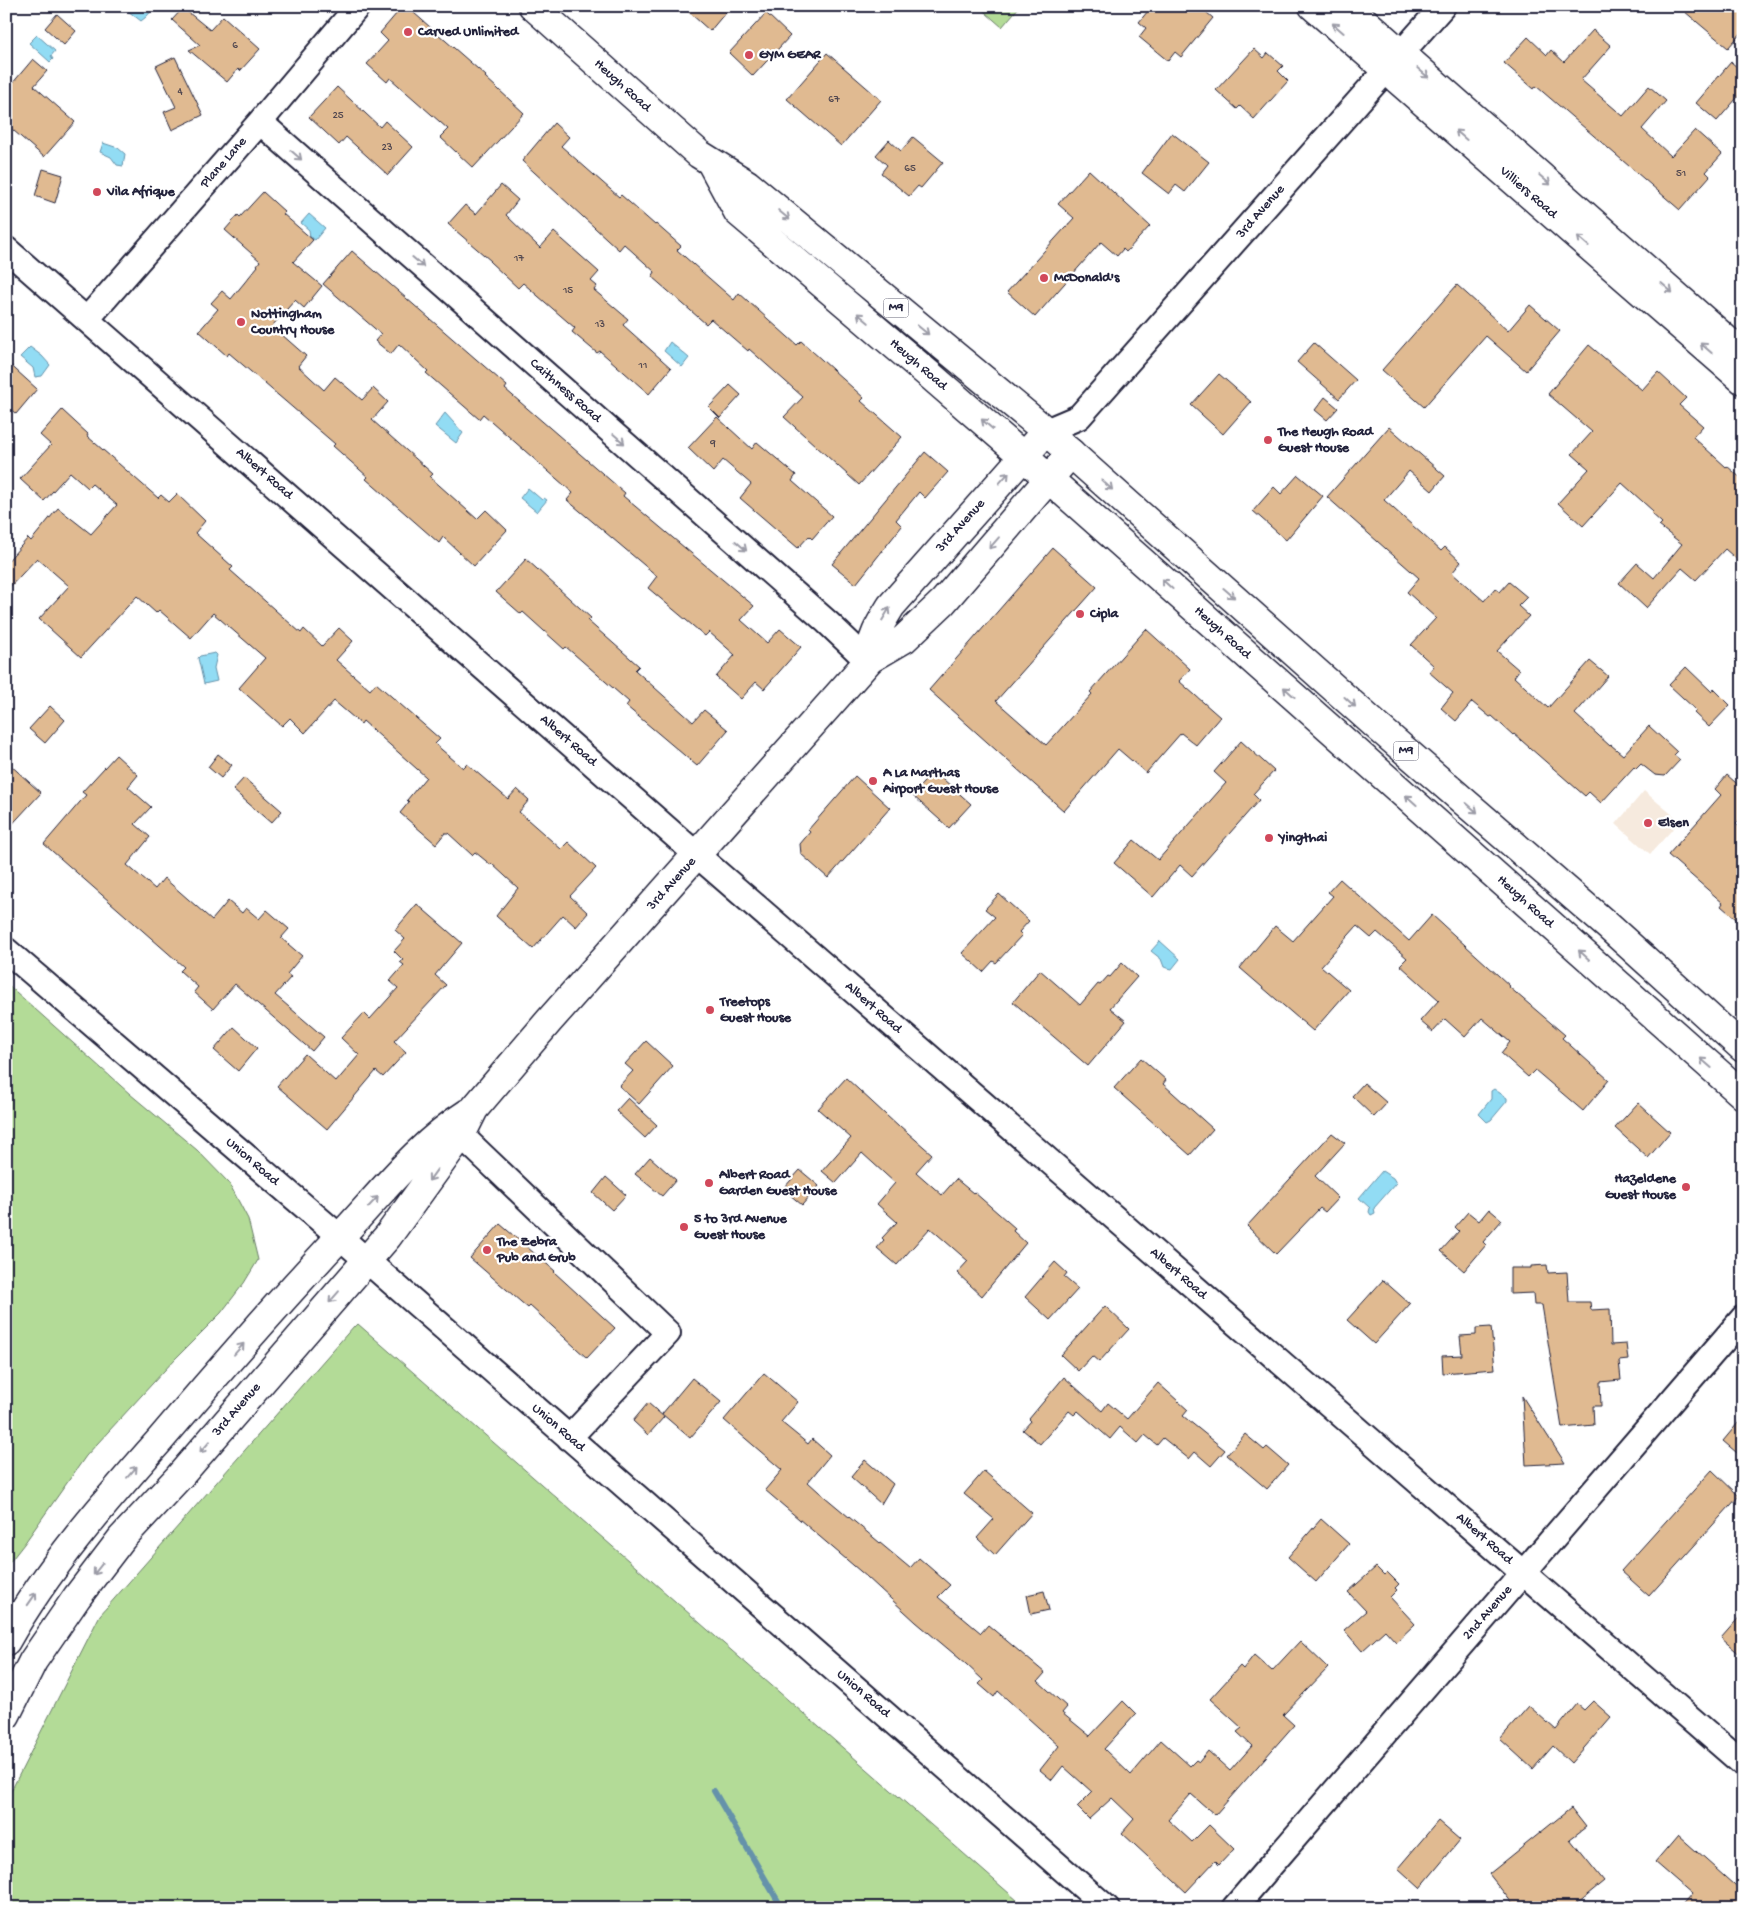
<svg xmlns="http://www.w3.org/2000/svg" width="1749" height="1914" font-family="'Gochi Hand',sans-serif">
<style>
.built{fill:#f6eade}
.green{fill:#b3db97;stroke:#6a7e69}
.water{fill:#92dcf4;stroke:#6592aa}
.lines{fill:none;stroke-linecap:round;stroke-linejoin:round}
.stream{stroke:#6592aa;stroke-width:6}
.building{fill:#e0ba91;stroke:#22223b}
.street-casing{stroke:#22223b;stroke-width:28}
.secondary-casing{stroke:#22223b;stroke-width:31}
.primary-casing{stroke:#22223b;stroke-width:31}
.street{stroke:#fff;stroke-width:24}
.secondary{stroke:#fff;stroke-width:28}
.primary{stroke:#fff;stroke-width:28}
.oneway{stroke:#9c9ca7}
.poi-dot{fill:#d1495b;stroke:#fff;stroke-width:2}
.labels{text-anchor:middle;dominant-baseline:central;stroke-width:4.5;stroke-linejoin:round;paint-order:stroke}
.number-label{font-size:11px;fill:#524850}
.shield{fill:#fff;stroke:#646476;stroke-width:1}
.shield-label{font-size:12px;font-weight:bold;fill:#22223b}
.poi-label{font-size:14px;font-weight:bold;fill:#22223b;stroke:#fff;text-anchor:start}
.street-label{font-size:14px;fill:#22223b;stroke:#fff}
</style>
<rect width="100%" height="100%" fill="#fff"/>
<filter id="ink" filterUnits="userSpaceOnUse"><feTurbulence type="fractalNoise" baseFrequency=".02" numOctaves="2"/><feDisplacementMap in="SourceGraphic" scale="10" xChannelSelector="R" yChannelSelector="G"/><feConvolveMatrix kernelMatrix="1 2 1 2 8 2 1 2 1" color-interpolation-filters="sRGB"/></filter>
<g filter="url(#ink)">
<!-- built -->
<path class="built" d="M1644,791L1680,821L1650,854L1616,824Z"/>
<!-- green -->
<path class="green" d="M978,6H1020L1002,27Z
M6,983L130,1094L197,1150L229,1183L248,1219L258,1260L244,1283L221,1313L175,1359L86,1456L24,1544L6,1567Z
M358,1324L1026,1908H6V1801L100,1615L354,1326L355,1327Z"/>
<!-- water -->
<path class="water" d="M130,6H156L146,17L141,21L128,11Z
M37,35L55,51L51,56L53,59L50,62L29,43Z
M103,143L118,148L125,154L123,166L117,165L111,157L100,152Z
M309,214L325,228L315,240L310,237L309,230L301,223Z
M670,342L689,358L682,367L664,351Z
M30,347L42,356L50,365L42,376L35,377L33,368L20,357Z
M445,413L463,433L456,443L435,426Z
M528,488L542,500L544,498L547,500L537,512L520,498Z
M215,653L217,655L214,668L217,681L204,684L198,658L200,656Z
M1160,941L1180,959L1172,969L1164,967L1161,959L1151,951Z
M1494,1089L1507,1098V1101L1491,1120L1487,1122L1479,1114L1491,1099V1091Z
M1382,1171L1393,1178L1396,1183L1374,1208L1375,1213L1371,1215L1369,1212L1370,1208L1359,1198Z"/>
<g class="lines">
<!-- stream -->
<path class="stream" d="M714,1791L782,1908"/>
</g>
<!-- building -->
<path class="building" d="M403,6H406L486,76L485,77L524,113L473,168L440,137L448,129L390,78L387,82L367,64L388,41L380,33Z
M682,6H731L710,31Z
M1152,6H1199L1213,18L1181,57L1175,52L1168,61L1139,37L1146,28L1139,22Z
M1678,6H1723L1731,13L1737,6H1743V31L1728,48Z
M183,8L210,30L223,16L260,49L240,71L238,69L227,82L189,50L200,45L172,20Z
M766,13L790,36L753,76L729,53Z
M57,14L76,31L64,45L45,28Z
M1593,30L1611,46L1581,80L1623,116L1649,86L1666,101L1642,129L1671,156L1695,130L1722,154L1706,172L1710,176L1680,210L1536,86L1534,89L1504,63L1528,37L1547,55L1551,50L1564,62Z
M1254,49L1264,58L1268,53L1283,66L1278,71L1288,81L1254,119L1240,106L1237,109L1216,90Z
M827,53L881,100L841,146L787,99Z
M175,57L203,115L172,130L164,112L176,107L156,66Z
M33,59L47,71L34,86L75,122L44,157L6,124V91Z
M1731,62L1743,72V91L1717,121L1696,103Z
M337,87L380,127L385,121L413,147L388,175L346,137L339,145L309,117Z
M554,123L569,137L561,146L619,197L621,195L655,225L656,224L681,246L677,250L734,300L739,293L797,345L801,341L864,398L861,401L902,437L859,485L784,417L803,397L749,349L748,351L711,319L706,324L652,277L655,272L624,244L619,250L522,161Z
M1172,133L1209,162L1185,192L1176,185L1169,194L1142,173Z
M913,137L943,162L921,188L918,186L909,196L881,173L887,165L876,155L889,140L901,151Z
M43,169L63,175L55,203L35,196Z
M1089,170L1150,226L1126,252L1123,249L1117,256L1101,242L1035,317L1007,292L1074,218L1058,204Z
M501,185L518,200L506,215L540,248L554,232L599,272L591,281L597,286L594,290L628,319L623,325L671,368L649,394L600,351L597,353L572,332L575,328L523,283L518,288L490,262L491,261L448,224L465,205L476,214Z
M263,192L285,212L283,214L313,240L293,262L322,286L304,308L295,300L272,326L306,356L298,366L324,390L335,377L362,400L373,388L388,402L372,420L433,474L430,477L477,519L486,510L507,530L474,566L443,537L439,543L366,479L368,477L333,446L335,444L229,353L227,356L199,331L218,309L211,303L222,291L231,299L258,266L257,265L260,261L225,230L238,215L240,217Z
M352,251L507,386L505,389L625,493L623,496L754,606L741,620L767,643L780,629L801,647L764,689L756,682L741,699L716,677L735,655L709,632L705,636L648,588L657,576L567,500L573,493L483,414L479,419L426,373L428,371L399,344L391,354L375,341L381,334L323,284Z
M1457,285L1508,331L1530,305L1560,331L1526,371L1486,336L1424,407L1382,370Z
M1314,343L1356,380L1339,399L1297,362Z
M1589,345L1642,390L1658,372L1686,398L1679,405L1703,426L1693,437L1726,467L1727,466L1743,480V565L1725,549L1696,580L1682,568L1646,608L1619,583L1637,563L1654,578L1682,544L1659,526L1662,523L1651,513L1653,511L1622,483L1583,526L1558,503L1589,469L1572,454L1592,432L1548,394Z
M6,361L37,389L16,414L6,405Z
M1219,374L1251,402L1223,434L1191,405Z
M730,385L741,395L720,418L709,407Z
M1325,397L1338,408L1327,420L1315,410Z
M62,410L88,434L87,436L158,498L161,495L169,502L177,494L205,521L195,533L233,567L230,570L301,633L304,629L322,646L339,628L353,641L336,660L370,690L376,683L440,739L435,744L463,768L467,764L508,799L517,789L529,800L519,812L561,849L568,842L596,868L570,896L588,913L576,927L563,915L533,949L496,916L518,888L492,864L491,865L475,852L472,855L448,833H445L436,844L400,813L409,802L407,800L426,777L363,721L361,724L334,701L305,733L290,718L282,726L239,688L265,658L213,613L191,638L159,610L156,613L137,596L81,657L39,619L69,586L37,558L6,591V563L28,538L31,541L58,508L91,534L117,505L92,484L88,488L70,472L44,501L20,479L51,445L40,435Z
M717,417L752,449L757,442L796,475L792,481L832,516L812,539L809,536L798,548L740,498L751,484L723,460L713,472L688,448Z
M1389,427L1445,476L1432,491L1409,471L1384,500L1441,551L1445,547L1461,562L1452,573L1484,601L1495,588L1500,592L1509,582L1527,597L1518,606L1529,616L1497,651L1519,670L1514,677L1548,708L1590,661L1608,676L1575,714L1610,746L1611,745L1623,755L1649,726L1677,752L1674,755L1680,760L1665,776L1655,775L1641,764L1636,769L1634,767L1601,803L1589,792L1585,796L1514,734L1513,735L1492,716L1490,717L1472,702L1456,721L1441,708L1453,693L1429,672L1434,666L1411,645L1436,618L1407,592L1419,578L1327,497Z
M925,452L948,472L925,498L919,492L896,520L902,526L856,584L832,564Z
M1298,475L1323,496L1286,540L1253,511L1274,487L1281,494Z
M1053,548L1097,587L996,701L1046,745L1092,694L1090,692L1146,629L1190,669L1179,681L1220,717L1196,745L1181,733L1146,773L1118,749L1064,811L929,690Z
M526,559L591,618L588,621L639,666L635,670L693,722L704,710L728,730L697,766L626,706L629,702L566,647L564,649L523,612L521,614L496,592Z
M1686,667L1712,692L1714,689L1730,705L1709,727L1694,713L1696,710L1669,685Z
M50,706L65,720L45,743L29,729Z
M1241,741L1274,771L1253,794L1259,800L1192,876L1180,865L1153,897L1114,863L1134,840L1158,860L1226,783L1214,772Z
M218,754L232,765L221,778L208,767Z
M116,755L138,775L128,787L151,807L135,824L150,837L127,865L155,889L164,878L212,920L228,901L242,913L246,908L259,919L267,910L289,929L281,938L302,956L287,974L291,977L275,995L324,1037L312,1051L235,984L213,1009L194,992L198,987L180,971L184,967L44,844L86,795L82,792Z
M6,761L41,793L6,831Z
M934,771L971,804L949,828L912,795Z
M1727,775L1743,789V817L1736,824L1743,831V925L1721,906L1723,903L1668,855L1721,795L1715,789Z
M855,776L890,808L828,878L801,854L800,844L810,832L808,830Z
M244,778L282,811L271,823L233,790Z
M1340,879L1409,941L1432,915L1510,986L1509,987L1565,1035L1562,1038L1609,1080L1583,1111L1535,1070L1528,1077L1501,1053L1510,1042L1482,1018L1465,1037L1445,1019L1433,1032L1420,1021L1439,1000L1400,965L1407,958L1377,932L1371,938L1357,926L1321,966L1349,990L1313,1031L1240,968L1275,926L1293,941L1333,896L1328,892Z
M999,894L1029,921L1019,932L1022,935L996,963L993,961L983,972L962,953L995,917L985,909Z
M417,904L462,943L435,975L446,985L394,1041L406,1052L383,1077L376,1071L327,1129L277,1086L305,1054L336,1082L359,1055L341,1038L364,1013L370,1019L398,988L390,981L404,965L400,962L403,960L394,951L405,939L395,930Z
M1122,963L1137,977L1110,1008L1126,1021L1088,1066L1013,1002L1040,970L1080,1005L1098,984L1100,985L1108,976L1110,977Z
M234,1027L257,1048L238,1071L214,1050Z
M646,1041L673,1066L639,1104L619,1086L633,1071L625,1064Z
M1141,1058L1166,1080L1163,1084L1213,1129L1190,1155L1114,1088Z
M846,1078L899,1127L900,1126L932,1154L916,1172L942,1195L956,1179L973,1193L974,1192L1015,1228L1013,1231L1026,1243L982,1296L957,1273L968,1261L930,1228L897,1265L877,1248L884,1240L882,1238L897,1222L877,1204L895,1183L862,1153L836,1183L822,1171L851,1138L818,1109Z
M1364,1083L1387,1103L1374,1117L1352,1096Z
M628,1098L657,1125L645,1138L616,1111Z
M1638,1103L1670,1132L1648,1158L1615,1128Z
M1332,1133L1345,1143L1315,1176L1338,1198L1325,1212L1320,1208L1276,1254L1247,1226Z
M650,1157L676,1180L662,1196L635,1174Z
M800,1170L819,1186L802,1205L783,1189Z
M606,1177L626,1195L612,1210L593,1193Z
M1489,1209L1502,1220L1483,1242L1486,1245L1464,1271L1441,1251L1459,1231L1455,1227L1468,1212L1479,1221Z
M500,1224L555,1271L554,1272L615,1328L587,1358L530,1306L528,1308L470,1258Z
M1055,1262L1067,1273L1064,1277L1078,1289L1050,1320L1025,1297Z
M1547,1265L1548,1273L1567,1272L1569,1302H1590L1591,1310L1610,1309L1611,1345L1626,1344L1628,1360L1619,1361L1621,1380L1600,1382L1601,1406H1593L1594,1425L1562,1428L1542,1305H1534L1533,1293L1510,1294V1268H1531V1266Z
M1383,1280L1410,1304L1374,1344L1347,1320Z
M1105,1306L1129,1329L1099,1362L1092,1356L1078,1371L1061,1355Z
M1491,1327L1495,1369L1443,1373L1442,1356L1462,1355L1460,1336L1476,1335V1328Z
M764,1373L798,1402L781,1422L808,1444L812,1439L830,1455L808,1482L819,1492L910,1568L919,1558L950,1585L938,1597L981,1633L988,1625L1045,1673L1038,1681L1067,1707L1062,1713L1090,1736L1123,1701L1136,1714L1104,1749L1131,1775L1161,1740L1190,1766L1196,1760L1199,1762L1208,1751L1230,1771L1252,1746L1237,1732L1242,1728L1210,1699L1240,1666L1243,1669L1254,1655L1272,1671L1300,1641L1328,1668L1283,1715L1294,1725L1215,1815L1191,1794L1168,1820L1192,1842L1209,1825L1234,1849L1219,1865L1215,1861L1186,1892L1122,1833L1134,1819L1112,1798L1089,1819L1077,1807L1092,1792L1063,1766L1052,1780L1040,1770L1059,1746L998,1691L994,1697L979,1684L983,1680L966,1664L916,1622L867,1577L765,1490L782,1470L724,1420Z
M1064,1377L1102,1411L1108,1403L1127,1419L1158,1383L1188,1410L1183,1416L1225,1450L1211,1466L1195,1452L1189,1459L1163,1438L1157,1445L1145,1435L1138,1443L1120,1427L1110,1439L1078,1411L1074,1415L1069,1411L1040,1444L1023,1430L1031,1421L1029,1419Z
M692,1378L721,1402L690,1438L662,1414Z
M1522,1396L1565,1463L1526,1465Z
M648,1403L664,1417L648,1435L633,1421Z
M1743,1417V1458L1723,1441Z
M1245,1434L1264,1450L1267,1447L1288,1465L1267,1489L1227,1455Z
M865,1460L893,1484L881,1504L851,1477Z
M1712,1470L1739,1496L1649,1596L1621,1571Z
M984,1471L1032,1513L995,1555L977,1538L994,1519L964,1494Z
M1321,1519L1349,1544L1316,1582L1288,1557Z
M1376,1567L1384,1575L1387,1572L1399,1584L1395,1588L1397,1590L1390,1597L1415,1624L1396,1642L1385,1630L1362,1651L1344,1630L1366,1611L1348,1592Z
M1044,1591L1049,1610L1031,1614L1027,1595Z
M1743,1613V1657L1721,1638Z
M1593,1701L1611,1717L1571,1763L1553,1746L1533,1769L1500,1739L1529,1706L1556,1730L1577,1704L1584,1710Z
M1571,1808L1586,1827L1570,1839L1604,1881L1571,1908H1516L1489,1874Z
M1438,1821L1460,1840L1420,1888L1398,1868Z
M1678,1835L1743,1893V1908H1680L1692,1894L1655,1862Z"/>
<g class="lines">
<defs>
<path id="street" d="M260,122L827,622L868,661
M6,249L697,855L1743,1764
M88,318L260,122L358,6
M1046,431L1079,417L1443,6
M6,950L340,1237L1107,1908
M461,1135L668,1333L569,1438
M1234,1908L1743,1318"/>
<path id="secondary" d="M1313,6L1743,380
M1347,6L1731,344
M870,659C871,638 880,624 891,606L1046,431
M6,1641C48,1567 104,1503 160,1440C218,1372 277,1304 338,1239C379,1196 417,1145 468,1113
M6,1715L33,1661L77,1597L122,1538L179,1477L388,1236L461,1135L474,1109L549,1021L870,659L904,639L943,602L1071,453"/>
<path id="primary" d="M533,6L699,154L747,184L1046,431L1379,728L1608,926L1743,1048
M712,164L738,212L932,377L1023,456L1743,1095"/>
</defs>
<!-- street casing -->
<use href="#street" class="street-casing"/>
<!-- secondary casing -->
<use href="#secondary" class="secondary-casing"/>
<!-- primary casing -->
<use href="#primary" class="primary-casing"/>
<!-- street -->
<use href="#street" class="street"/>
<!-- secondary -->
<use href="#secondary" class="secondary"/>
<!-- primary -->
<use href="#primary" class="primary"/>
</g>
<!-- one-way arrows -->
<defs><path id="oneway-shaft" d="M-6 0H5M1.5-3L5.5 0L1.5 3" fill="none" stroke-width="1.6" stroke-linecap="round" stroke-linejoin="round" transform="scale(1.25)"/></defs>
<g class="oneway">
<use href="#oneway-shaft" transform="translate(1338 28) rotate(-139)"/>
<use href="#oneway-shaft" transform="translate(1423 73) rotate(41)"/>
<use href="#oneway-shaft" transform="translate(1461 135) rotate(-139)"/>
<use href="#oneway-shaft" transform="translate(296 155) rotate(41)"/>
<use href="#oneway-shaft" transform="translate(1545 180) rotate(41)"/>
<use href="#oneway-shaft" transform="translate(784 215) rotate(40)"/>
<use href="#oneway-shaft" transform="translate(1583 241) rotate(-139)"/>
<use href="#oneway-shaft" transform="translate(418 262) rotate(41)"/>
<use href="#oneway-shaft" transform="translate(1667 288) rotate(41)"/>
<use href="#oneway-shaft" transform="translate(863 318) rotate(-140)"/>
<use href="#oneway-shaft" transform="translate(923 330) rotate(39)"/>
<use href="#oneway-shaft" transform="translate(1706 348) rotate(-139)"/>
<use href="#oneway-shaft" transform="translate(987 424) rotate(-139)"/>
<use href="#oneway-shaft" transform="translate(619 439) rotate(41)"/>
<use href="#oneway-shaft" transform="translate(1004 478) rotate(-48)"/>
<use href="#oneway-shaft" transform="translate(1107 485) rotate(42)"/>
<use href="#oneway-shaft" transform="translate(994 543) rotate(131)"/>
<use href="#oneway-shaft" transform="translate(741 546) rotate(41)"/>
<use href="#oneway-shaft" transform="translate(1167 584) rotate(-138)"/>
<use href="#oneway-shaft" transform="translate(1229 593) rotate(41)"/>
<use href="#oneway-shaft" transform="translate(886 614) rotate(-59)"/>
<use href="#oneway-shaft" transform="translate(1289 692) rotate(-138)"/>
<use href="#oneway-shaft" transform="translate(1350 702) rotate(42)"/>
<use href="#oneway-shaft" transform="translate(1411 800) rotate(-138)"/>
<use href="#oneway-shaft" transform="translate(1472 808) rotate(41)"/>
<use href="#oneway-shaft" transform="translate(1584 955) rotate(-138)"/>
<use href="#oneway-shaft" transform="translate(1706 1063) rotate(-139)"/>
<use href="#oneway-shaft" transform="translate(433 1175) rotate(126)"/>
<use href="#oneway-shaft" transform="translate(373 1202) rotate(-47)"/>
<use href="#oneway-shaft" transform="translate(334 1297) rotate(131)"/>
<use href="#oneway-shaft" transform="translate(239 1349) rotate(-49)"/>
<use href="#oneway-shaft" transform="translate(205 1447) rotate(131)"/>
<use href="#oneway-shaft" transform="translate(132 1472) rotate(-49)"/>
<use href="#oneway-shaft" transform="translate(98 1569) rotate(128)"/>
<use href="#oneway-shaft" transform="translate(32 1599) rotate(-55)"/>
</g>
</g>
<!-- markers -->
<g class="poi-dot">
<circle cx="408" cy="32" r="5"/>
<circle cx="749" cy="55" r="5"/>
<circle cx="97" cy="192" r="5"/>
<circle cx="1044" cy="278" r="5"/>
<circle cx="241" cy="322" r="5"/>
<circle cx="1268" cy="440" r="5"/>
<circle cx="1080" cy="614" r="5"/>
<circle cx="873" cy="781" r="5"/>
<circle cx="1648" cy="823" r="5"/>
<circle cx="1269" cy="838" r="5"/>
<circle cx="710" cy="1010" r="5"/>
<circle cx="709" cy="1183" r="5"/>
<circle cx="1686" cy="1187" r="5"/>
<circle cx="684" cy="1227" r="5"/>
<circle cx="487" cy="1250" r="5"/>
</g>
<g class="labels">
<!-- number labels -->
<g class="number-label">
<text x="235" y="46">6</text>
<text x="180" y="92">4</text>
<text x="834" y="100">67</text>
<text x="338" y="116">25</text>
<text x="387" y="148">23</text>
<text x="910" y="169">65</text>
<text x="1681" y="174">51</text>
<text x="519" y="259">17</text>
<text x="568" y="291">15</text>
<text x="600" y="325">13</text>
<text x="643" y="366">11</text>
<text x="713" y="444">9</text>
</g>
<!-- shield labels -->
<g class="shield">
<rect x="883.5" y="298.5" width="25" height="19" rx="4"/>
<rect x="1393.5" y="741.5" width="25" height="19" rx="4"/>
</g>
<g class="shield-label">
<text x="896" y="308">M9</text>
<text x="1406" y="751">M9</text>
</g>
<!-- poi labels -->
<g class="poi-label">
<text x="418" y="32">Carved Unlimited</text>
<text x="759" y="55">GYM GEAR</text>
<text x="107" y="192">Vila Afrique</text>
<text x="1054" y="278">McDonald's</text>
<text x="251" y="314">Nottingham<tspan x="251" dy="16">Country House</tspan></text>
<text x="1278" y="432">The Heugh Road<tspan x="1278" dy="16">Guest House</tspan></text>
<text x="1090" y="614">Cipla</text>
<text x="883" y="773">A La Marthas<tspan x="883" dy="16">Airport Guest House</tspan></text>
<text x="1658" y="823">Elsen</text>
<text x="1279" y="838">Yingthai</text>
<text x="720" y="1002">Treetops<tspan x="720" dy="16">Guest House</tspan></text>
<text x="719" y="1175">Albert Road<tspan x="719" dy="16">Garden Guest House</tspan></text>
<text x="1676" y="1179" text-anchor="end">Hazeldene<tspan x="1676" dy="16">Guest House</tspan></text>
<text x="694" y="1219">5 to 3rd Avenue<tspan x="694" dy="16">Guest House</tspan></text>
<text x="497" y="1242">The Zebra<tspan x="497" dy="16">Pub and Grub</tspan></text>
</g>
<!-- street labels -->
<g class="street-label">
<text transform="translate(622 86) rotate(42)">Heugh Road</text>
<text transform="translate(224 163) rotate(-49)">Plane Lane</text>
<text transform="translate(1528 193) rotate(41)">Villiers Road</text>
<text transform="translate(1261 212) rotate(-49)">3rd Avenue</text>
<text transform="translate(918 365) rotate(41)">Heugh Road</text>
<text transform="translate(565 391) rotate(41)">Caithness Road</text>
<text transform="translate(264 474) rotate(41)">Albert Road</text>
<text transform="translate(961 526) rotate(-48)">3rd Avenue</text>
<text transform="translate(1222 633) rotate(42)">Heugh Road</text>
<text transform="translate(568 741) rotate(41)">Albert Road</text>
<text transform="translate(672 884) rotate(-48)">3rd Avenue</text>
<text transform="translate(1525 902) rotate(42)">Heugh Road</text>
<text transform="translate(873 1008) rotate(41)">Albert Road</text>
<text transform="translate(252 1162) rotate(41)">Union Road</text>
<text transform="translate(1178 1274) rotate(41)">Albert Road</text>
<text transform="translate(237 1410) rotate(-49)">3rd Avenue</text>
<text transform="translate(558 1428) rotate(41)">Union Road</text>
<text transform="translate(1484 1539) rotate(41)">Albert Road</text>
<text transform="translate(1488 1613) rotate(-49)">2nd Avenue</text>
<text transform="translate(863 1694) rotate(41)">Union Road</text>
</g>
</g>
<!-- margin -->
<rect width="1749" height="1914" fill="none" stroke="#fff" stroke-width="25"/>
<rect x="12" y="12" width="1724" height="1889" fill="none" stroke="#22223b" stroke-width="2" filter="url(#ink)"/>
</svg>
